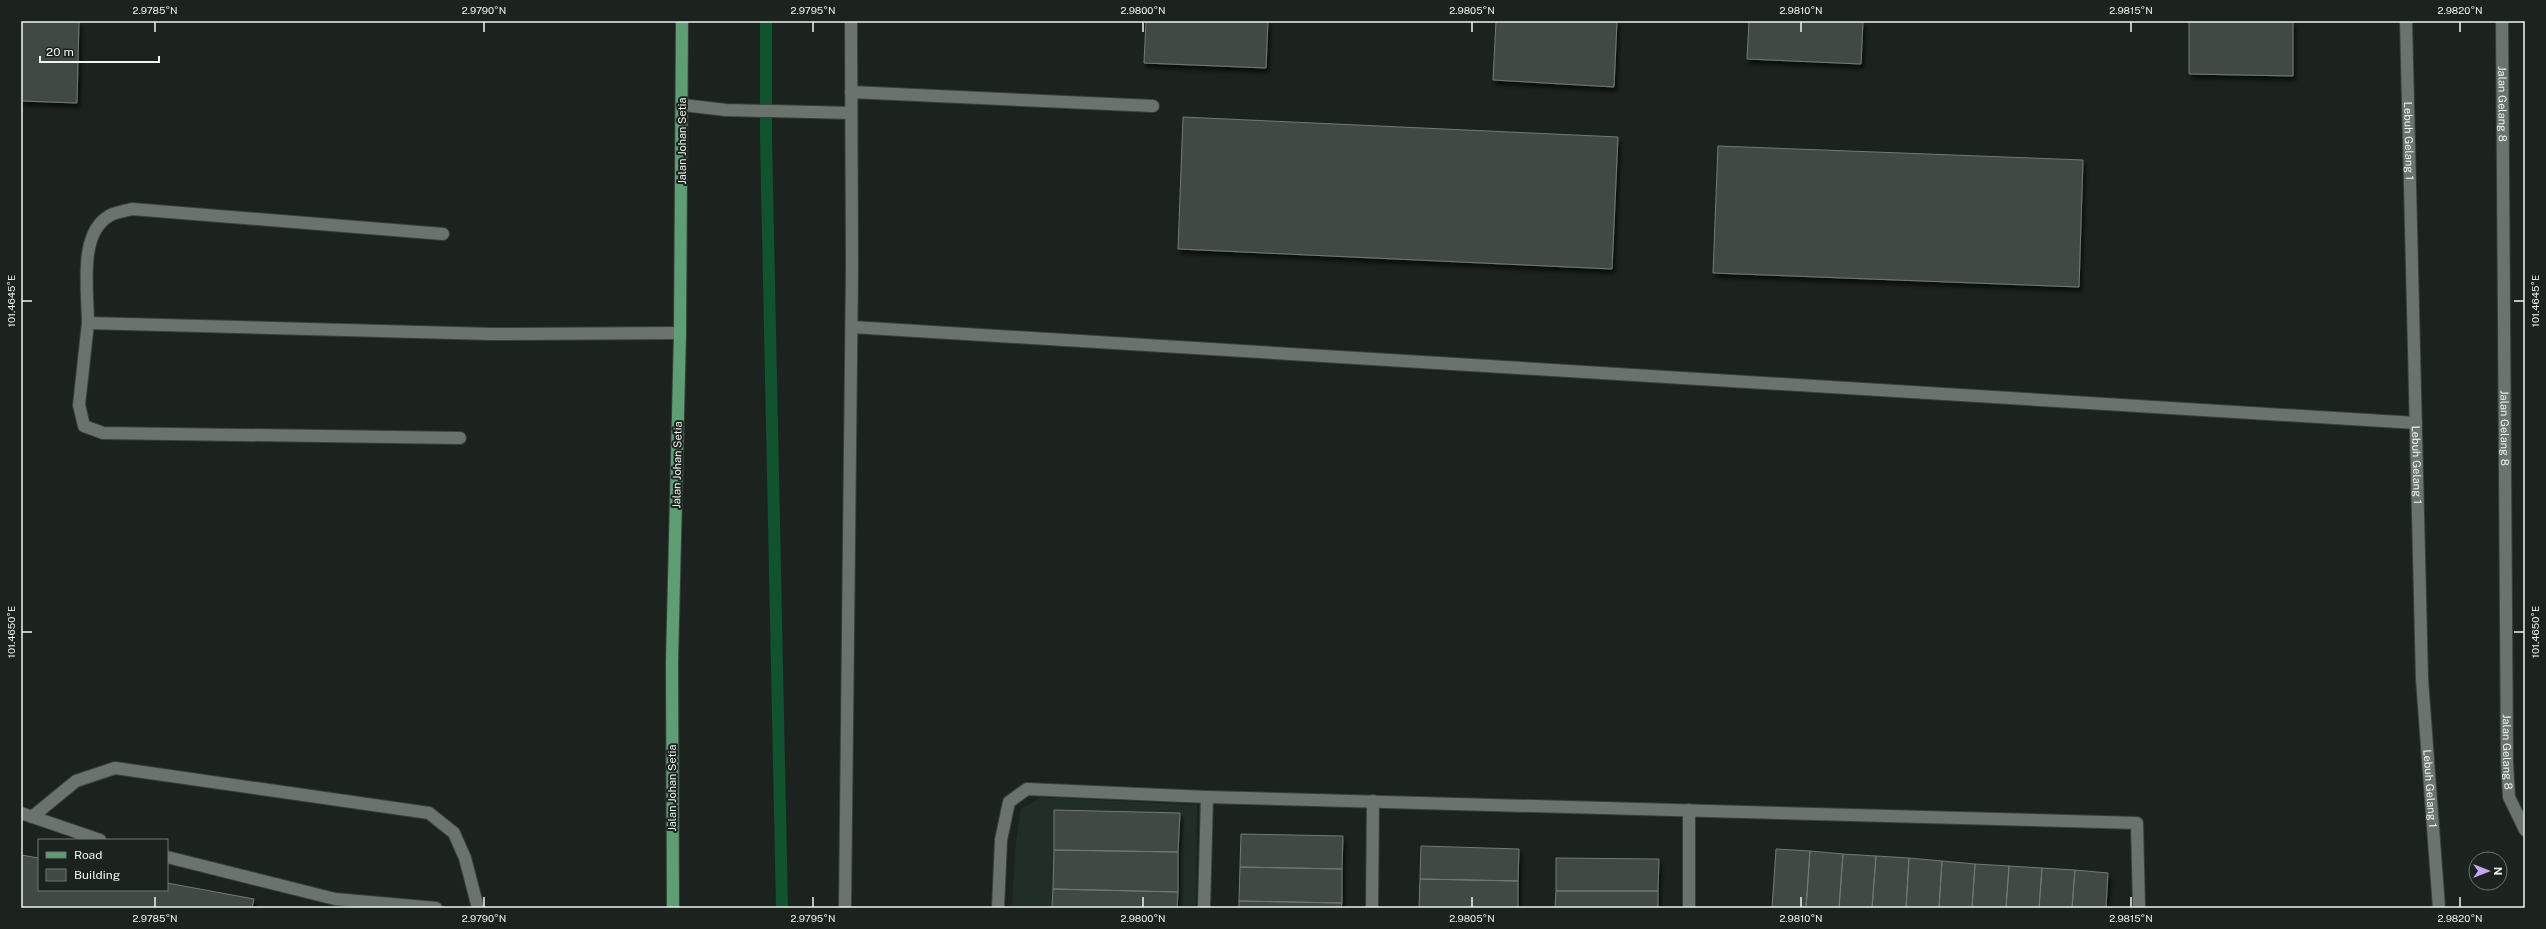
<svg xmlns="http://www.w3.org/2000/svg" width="2546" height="929" font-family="'Public Sans',sans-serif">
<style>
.built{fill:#212e25}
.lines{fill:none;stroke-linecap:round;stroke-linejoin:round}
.stream{stroke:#10532e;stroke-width:12}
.building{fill:#414943;stroke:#717a73;filter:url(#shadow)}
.minor-casing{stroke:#39403b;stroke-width:14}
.major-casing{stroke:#39403b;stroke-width:14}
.minor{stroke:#6a736c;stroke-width:12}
.major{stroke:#5f9d75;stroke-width:12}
.ticks{fill:none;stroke:#eff4f0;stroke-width:1.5}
.labels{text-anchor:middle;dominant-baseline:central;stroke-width:4;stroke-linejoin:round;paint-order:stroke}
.street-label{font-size:11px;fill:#eff4f0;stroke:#1c231e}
.neatline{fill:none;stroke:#eff4f0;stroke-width:1.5}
.ticks-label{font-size:10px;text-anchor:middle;fill:#eff4f0}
</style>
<defs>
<filter id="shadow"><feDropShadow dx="2.5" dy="4.5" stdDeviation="2" flood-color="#0009"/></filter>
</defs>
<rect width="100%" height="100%" fill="#1c231e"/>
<!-- built -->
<path class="built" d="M1041,797L1197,805L1196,908H1012L1015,850L1021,809Z"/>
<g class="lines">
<!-- stream -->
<path class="stream" d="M766,21V137L782,908"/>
</g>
<!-- building -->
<path class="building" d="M21,21H79L77,103L21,101Z
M1146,21H1268L1266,68L1144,63Z
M1496,21H1617L1614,87L1493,80Z
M1749,21H1863L1861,64L1747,59Z
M2189,21H2293V76L2189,74Z
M1183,117L1618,137L1612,269L1178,249Z
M1718,146L2083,160L2079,287L1713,273Z
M1054,810L1180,813L1178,852L1054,850Z
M1241,834L1343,836L1342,869L1240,867Z
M1421,846L1519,849L1518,881L1420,879Z
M1776,849L1810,851L1806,908H1772Z
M1054,850L1178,852V892L1053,889Z
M1810,851L1843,854L1839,908H1806Z
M1843,854L1876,856L1872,908H1839Z
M21,855L39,858V890H167V883L254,899L252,908H21Z
M1876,856L1909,858L1906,908H1872Z
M1556,858L1659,859L1658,891H1556Z
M1909,858L1942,861L1939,908H1906Z
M1942,861L1975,864L1972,908H1939Z
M1975,864L2009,866L2006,908H1972Z
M2009,866L2042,868L2039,908H2006Z
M1240,867L1342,869V903L1239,901Z
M2042,868L2075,870L2072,908H2039Z
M2075,870L2108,873L2106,908H2072Z
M1420,879L1518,881V908H1419Z
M1053,889L1178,892L1177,908H1052Z
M1556,891H1658V908H1555Z
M1239,901L1342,903L1341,908H1239Z"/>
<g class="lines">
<defs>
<g id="minor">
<path id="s1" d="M2406,21L2422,679L2439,908"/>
<path id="s2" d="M2502,21L2507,762L2509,797L2525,830"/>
<path d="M851,92L1153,106"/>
<path d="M683,105L726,110L851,113"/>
<path d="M443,234L132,209C125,211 115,212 109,216C78,234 88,292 88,323L491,334L680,333"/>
<path d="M88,323L79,405L84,426L103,433L460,438"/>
<path d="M852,327L2416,423"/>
<path d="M1689,810V908"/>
<path d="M21,813L100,840"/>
<path d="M32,817L76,781L115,768L429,813L454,833L465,858L478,908"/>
<path d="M167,857L335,899L436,908"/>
<path d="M845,908L852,268L851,21"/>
<path d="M998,908L1001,840L1009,802L1027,789L1207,797L2137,823L2139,908"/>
<path d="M1204,908L1207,797"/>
<path d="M1372,908L1373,801"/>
</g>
<path id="major" d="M673,908L672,662L680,333L682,21"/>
</defs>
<!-- minor casing -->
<use href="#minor" class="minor-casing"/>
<!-- major casing -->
<use href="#major" class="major-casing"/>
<!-- minor -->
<use href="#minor" class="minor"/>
<!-- major -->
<use href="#major" class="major"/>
</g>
<!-- ticks -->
<path class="ticks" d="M155,22V32M484,22V32M813,22V32M1143,22V32M1472,22V32M1801,22V32M2131,22V32M2460,22V32M22,301H32M2514,301H2524M22,632H32M2514,632H2524M155,897V907M484,897V907M813,897V907M1143,897V907M1472,897V907M1801,897V907M2131,897V907M2460,897V907"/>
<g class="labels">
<!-- street labels -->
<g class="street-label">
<text stroke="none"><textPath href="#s2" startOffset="83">Jalan Gelang 8</textPath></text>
<text transform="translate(682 141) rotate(-90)">Jalan Johan Setia</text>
<text stroke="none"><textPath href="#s1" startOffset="120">Lebuh Gelang 1</textPath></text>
<text stroke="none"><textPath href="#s2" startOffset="407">Jalan Gelang 8</textPath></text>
<text transform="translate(677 465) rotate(-89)">Jalan Johan Setia</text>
<text stroke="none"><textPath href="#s1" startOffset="444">Lebuh Gelang 1</textPath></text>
<text stroke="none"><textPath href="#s2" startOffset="731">Jalan Gelang 8</textPath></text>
<text transform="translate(672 788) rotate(-90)">Jalan Johan Setia</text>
<text stroke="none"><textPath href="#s1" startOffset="768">Lebuh Gelang 1</textPath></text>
</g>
</g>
<!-- border -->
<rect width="2546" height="929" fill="none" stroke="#1c231e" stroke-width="44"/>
<!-- legend -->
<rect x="38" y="839" width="130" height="52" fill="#1c231e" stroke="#707772"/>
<rect x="46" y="852" width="20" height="6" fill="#5f9d75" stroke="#707772"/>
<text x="74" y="859" font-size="12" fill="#eff4f0">Road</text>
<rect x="46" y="869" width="20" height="12" fill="#414943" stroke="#707772"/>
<text x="74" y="879" font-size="12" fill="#eff4f0">Building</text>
<!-- north arrow -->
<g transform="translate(2488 871) rotate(90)"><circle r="19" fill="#1c231e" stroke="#707772"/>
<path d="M0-3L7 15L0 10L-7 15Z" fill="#c6a6f0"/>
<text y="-6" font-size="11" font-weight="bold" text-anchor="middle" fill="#eff4f0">N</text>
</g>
<!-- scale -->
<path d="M40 56v6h119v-6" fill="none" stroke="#eff4f0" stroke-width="2"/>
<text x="46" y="56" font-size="12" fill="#eff4f0" stroke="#1c231e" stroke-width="3" paint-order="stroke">20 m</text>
<rect x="22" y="22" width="2502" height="885" class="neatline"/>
<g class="ticks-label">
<text x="155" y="14">2.9785°N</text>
<text x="484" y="14">2.9790°N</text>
<text x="813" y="14">2.9795°N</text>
<text x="1143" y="14">2.9800°N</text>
<text x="1472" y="14">2.9805°N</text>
<text x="1801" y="14">2.9810°N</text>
<text x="2131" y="14">2.9815°N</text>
<text x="2460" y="14">2.9820°N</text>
<text transform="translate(2535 301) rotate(-90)" y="4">101.4645°E</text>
<text transform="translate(11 301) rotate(-90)" y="4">101.4645°E</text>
<text transform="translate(2535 632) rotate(-90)" y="4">101.4650°E</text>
<text transform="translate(11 632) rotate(-90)" y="4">101.4650°E</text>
<text x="155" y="922">2.9785°N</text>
<text x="484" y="922">2.9790°N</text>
<text x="813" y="922">2.9795°N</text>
<text x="1143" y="922">2.9800°N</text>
<text x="1472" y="922">2.9805°N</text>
<text x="1801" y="922">2.9810°N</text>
<text x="2131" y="922">2.9815°N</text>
<text x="2460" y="922">2.9820°N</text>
</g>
</svg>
